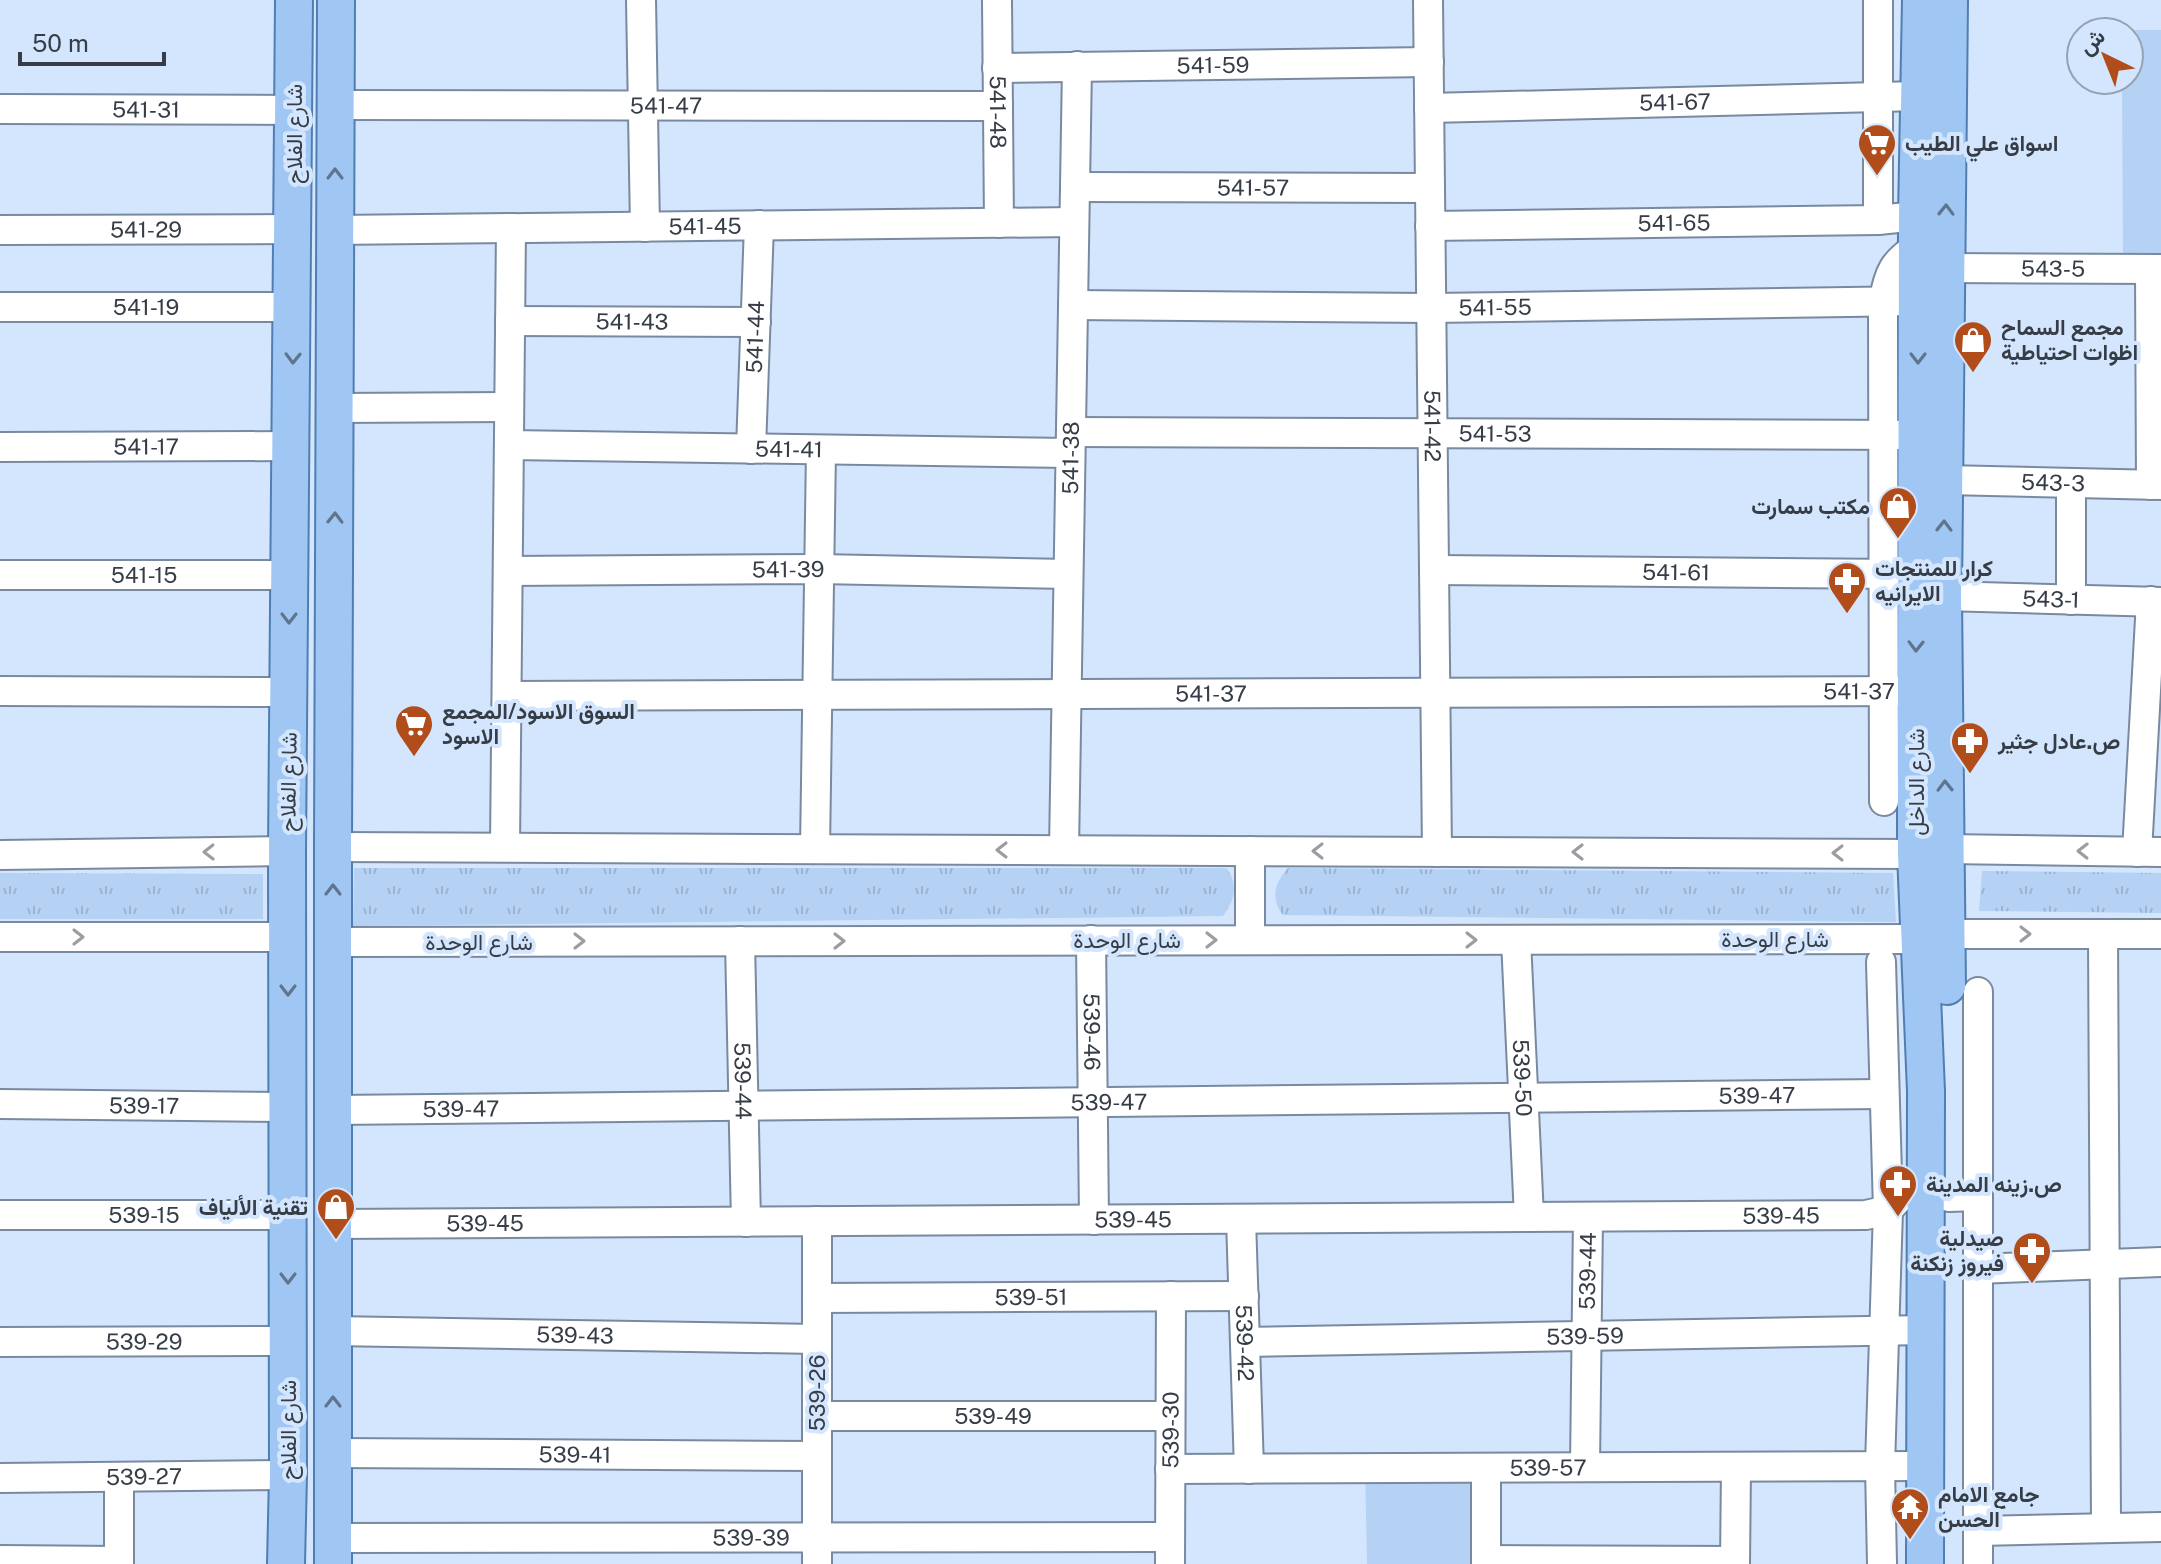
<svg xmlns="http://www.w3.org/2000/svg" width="2161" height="1564" font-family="'Public Sans',Vazirmatn,sans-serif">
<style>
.grass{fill:url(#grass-tufts)}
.pitch{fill:#b5d1f3}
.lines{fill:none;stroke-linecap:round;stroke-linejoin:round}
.minor-casing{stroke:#798a9f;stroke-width:32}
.major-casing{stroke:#517eb2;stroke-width:40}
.minor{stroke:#fff;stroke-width:28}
.major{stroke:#a0c7f4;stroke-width:36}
.oneway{stroke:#60748c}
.oneway2{stroke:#9a9ea2}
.labels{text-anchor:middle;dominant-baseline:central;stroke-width:8;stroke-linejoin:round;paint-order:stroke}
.street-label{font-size:22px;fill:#363d46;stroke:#d3e6fd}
.poi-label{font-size:22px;font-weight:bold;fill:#363d46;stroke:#d3e6fd;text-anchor:start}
</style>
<defs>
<pattern id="grass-tufts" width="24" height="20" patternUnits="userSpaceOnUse" patternTransform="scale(2)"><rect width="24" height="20" fill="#b5d1f3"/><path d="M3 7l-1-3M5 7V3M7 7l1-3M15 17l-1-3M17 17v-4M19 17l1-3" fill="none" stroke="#9cb4d2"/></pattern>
</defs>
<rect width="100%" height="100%" fill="#d3e6fd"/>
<!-- grass -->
<path class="grass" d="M354,868H1226C1239,884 1235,900 1223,916L353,926Z
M1288,868L1893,873L1896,922L1283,915C1270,899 1275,882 1288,868Z
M1982,871L2161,873V913L1979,911Z
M0,873L263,874V919H0Z"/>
<!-- pitch -->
<path class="pitch" d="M2122,30H2161V257H2123L2122,80H2129V32Z
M1365,1465L1486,1468V1564H1367Z"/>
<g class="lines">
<defs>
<g id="minor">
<path d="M641,0L645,227"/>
<path id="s1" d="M997,0L999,223"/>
<path id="s2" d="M1428,0L1437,852"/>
<path d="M1878,0V220"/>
<path id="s3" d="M997,68L1429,62"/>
<path id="s4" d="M336,105L998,106"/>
<path id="s5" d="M1429,108L1919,96"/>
<path id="s6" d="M0,109L294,110"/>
<path id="s7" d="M1075,187L1430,188"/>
<path id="s8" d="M1430,226L1878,220L1917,216"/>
<path id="s9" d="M0,230L293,229"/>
<path id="s10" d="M335,230L1074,222"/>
<path id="s11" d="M1945,268L2161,269"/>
<path d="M2150,269L2151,485"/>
<path id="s12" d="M1073,305L1431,308L1918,301"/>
<path id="s13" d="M0,307H293"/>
<path id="s14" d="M510,321L756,322"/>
<path d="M336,408L509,407"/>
<path id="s15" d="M1071,432L1918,435"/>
<path id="s16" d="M509,445L1070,453"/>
<path id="s17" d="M0,447L291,446"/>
<path id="s18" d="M751,449L759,225"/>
<path id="s19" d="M1945,480L2161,485"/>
<path id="s20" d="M1434,570L1901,574"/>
<path id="s21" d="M508,571L819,569L1068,574"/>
<path id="s22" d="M0,575H289"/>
<path id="s23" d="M1943,596L2161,602"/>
<path d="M2071,600V483"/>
<path d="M0,691L289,692"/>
<path id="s24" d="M507,696L1916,691"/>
<path d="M1884,801L1883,302C1890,272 1891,264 1918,246"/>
<path d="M333,847L1916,854"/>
<path d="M505,847L511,228"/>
<path d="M815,849L821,450"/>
<path d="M1945,849L2161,852"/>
<path id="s25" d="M1064,850L1077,66"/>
<path d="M2137,852L2151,601"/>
<path d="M0,855L287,851"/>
<path d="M1947,934H2161"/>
<path d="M2103,934L2106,1526"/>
<path d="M0,937H287"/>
<path id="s26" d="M1091,940L1094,1220"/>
<path d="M1250,940V851"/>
<path id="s27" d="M1516,940L1529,1217"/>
<path id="s28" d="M740,941L746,1222"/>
<path d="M333,942L1922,939"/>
<path d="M1881,962L1888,1210L1880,1466L1882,1564"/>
<path d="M1978,992V1564"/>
<path id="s29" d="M0,1104L288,1107"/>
<path id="s30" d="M333,1110L1883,1094"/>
<path d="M1949,1197L1978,1196"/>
<path id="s31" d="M0,1215H288"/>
<path id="s32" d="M1241,1219L1249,1469"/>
<path d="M817,1221V1564"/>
<path id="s33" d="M333,1224L1866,1215L1888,1210L1899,1198L1906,1195L1926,1193"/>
<path d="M1978,1269L2161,1262"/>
<path id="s34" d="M817,1298L1244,1296"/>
<path id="s35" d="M333,1331L817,1339"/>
<path id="s36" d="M0,1342L287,1341"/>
<path id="s37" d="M1245,1342L1926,1330"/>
<path id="s38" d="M817,1416H1170"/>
<path id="s39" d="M333,1453L817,1456"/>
<path id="s40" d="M1585,1467L1588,1217"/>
<path d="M1486,1468V1564"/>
<path id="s41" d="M1170,1469L1925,1466"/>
<path d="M119,1477V1564"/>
<path id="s42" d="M0,1478L288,1475"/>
<path d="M1978,1531L2161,1527"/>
<path id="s43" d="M333,1538L1170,1537"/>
<path d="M0,1560L119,1561"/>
<path d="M1486,1560L1735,1561"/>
<path id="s44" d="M1170,1564L1171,1296"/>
<path d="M1735,1564L1736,1467"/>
</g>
<path id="major" d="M1921,0L1917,216L1916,691V854L1926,1091L1925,1564
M1947,986L1943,596L1949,0
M286,1564L288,1475L287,851L294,0
M333,1564V847L336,0"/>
</defs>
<!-- minor casing -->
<use href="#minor" class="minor-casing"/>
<!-- major casing -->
<use href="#major" class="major-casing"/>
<!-- minor -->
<use href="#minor" class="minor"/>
<!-- major -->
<use href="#major" class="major"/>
</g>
<!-- one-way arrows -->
<defs><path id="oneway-chevron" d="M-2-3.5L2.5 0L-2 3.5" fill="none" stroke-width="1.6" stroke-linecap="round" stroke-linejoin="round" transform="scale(2)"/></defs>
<g class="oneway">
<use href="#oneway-chevron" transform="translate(335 174) rotate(-90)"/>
<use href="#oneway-chevron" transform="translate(1946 210) rotate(-89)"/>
<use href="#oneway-chevron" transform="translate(293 358) rotate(91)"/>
<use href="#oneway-chevron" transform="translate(1918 358) rotate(90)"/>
<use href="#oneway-chevron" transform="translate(335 518) rotate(-89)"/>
<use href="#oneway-chevron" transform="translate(1944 526) rotate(-89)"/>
<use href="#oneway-chevron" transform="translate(289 618) rotate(90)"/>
<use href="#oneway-chevron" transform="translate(1916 646) rotate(91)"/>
<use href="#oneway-chevron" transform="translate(1945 786) rotate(-91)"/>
<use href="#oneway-chevron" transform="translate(333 890) rotate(-90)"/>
<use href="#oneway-chevron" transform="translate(288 990) rotate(90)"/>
<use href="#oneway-chevron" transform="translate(288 1278) rotate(90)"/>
<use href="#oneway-chevron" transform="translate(333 1402) rotate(-90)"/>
</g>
<g class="oneway2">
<use href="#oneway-chevron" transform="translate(1002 850) rotate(-180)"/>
<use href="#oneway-chevron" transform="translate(1318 851) rotate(-180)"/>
<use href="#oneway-chevron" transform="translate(2083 851) rotate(-179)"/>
<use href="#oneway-chevron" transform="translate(209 852) rotate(179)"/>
<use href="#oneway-chevron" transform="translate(1578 852) rotate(-180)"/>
<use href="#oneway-chevron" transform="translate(1838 853) rotate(-180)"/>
<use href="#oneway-chevron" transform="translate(2025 934)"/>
<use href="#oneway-chevron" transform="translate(78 937)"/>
<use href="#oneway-chevron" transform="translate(1211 940)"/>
<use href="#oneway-chevron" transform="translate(1471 940)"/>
<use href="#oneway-chevron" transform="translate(579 941)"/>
<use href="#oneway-chevron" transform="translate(839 941)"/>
</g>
<!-- icons -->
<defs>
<symbol id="supermarket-pin" viewBox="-11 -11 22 30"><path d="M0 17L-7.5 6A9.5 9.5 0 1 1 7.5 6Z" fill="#b14c1b" stroke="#d3e6fd"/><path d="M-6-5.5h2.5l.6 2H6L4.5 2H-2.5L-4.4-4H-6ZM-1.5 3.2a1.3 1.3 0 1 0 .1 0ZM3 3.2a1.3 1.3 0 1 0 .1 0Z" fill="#fff"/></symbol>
<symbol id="shop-pin" viewBox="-11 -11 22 30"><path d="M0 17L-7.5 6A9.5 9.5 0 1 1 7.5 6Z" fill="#b14c1b" stroke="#d3e6fd"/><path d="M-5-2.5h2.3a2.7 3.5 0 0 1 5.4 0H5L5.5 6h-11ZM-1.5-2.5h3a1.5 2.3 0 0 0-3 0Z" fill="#fff"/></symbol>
<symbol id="pharmacy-pin" viewBox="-11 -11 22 30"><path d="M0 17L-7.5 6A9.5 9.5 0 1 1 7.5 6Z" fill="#b14c1b" stroke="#d3e6fd"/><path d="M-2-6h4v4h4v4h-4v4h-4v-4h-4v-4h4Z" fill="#fff"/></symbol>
<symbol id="temple-pin" viewBox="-11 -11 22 30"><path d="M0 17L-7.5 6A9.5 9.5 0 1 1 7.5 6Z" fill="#b14c1b" stroke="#d3e6fd"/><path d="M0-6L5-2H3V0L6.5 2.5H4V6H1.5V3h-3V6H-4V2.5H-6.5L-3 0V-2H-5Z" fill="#fff"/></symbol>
</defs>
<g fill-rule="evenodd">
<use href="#supermarket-pin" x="1855" y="121" width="44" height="60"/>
<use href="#shop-pin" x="1951" y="318" width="44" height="60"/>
<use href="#shop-pin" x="1876" y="484" width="44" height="60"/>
<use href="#pharmacy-pin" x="1825" y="559" width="44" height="60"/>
<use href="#supermarket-pin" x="392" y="702" width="44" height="60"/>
<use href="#pharmacy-pin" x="1948" y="719" width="44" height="60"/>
<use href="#pharmacy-pin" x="1876" y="1162" width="44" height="60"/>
<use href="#shop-pin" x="314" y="1185" width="44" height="60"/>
<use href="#pharmacy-pin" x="2010" y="1229" width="44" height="60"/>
<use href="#temple-pin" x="1888" y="1485" width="44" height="60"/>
</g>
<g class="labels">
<!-- street labels -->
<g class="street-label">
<text stroke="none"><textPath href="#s3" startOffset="216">541-59</textPath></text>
<text stroke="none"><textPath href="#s5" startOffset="246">541-67</textPath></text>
<text stroke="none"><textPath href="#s4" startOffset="330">541-47</textPath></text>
<text stroke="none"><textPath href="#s6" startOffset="146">541-31</textPath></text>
<text stroke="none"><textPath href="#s1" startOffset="112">541-48</textPath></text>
<text transform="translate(294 134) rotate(-90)">شارع الفلاح</text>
<text stroke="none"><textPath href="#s7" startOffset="178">541-57</textPath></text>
<text stroke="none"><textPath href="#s8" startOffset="244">541-65</textPath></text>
<text stroke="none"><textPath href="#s10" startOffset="370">541-45</textPath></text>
<text stroke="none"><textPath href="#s9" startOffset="146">541-29</textPath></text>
<text stroke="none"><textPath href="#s11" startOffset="108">543-5</textPath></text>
<text stroke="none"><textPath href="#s13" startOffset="146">541-19</textPath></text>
<text stroke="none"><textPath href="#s12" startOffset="422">541-55</textPath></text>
<text stroke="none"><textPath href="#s14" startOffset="122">541-43</textPath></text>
<text stroke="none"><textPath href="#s18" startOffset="112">541-44</textPath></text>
<text stroke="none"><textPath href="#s2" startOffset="426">541-42</textPath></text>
<text stroke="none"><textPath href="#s15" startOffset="424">541-53</textPath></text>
<text stroke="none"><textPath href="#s17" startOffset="146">541-17</textPath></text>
<text stroke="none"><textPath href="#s16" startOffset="280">541-41</textPath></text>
<text stroke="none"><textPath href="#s25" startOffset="392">541-38</textPath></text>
<text stroke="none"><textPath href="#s19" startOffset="108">543-3</textPath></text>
<text stroke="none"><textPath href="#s21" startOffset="280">541-39</textPath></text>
<text stroke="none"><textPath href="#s20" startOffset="242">541-61</textPath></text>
<text stroke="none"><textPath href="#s22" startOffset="144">541-15</textPath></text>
<text stroke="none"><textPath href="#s23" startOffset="108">543-1</textPath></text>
<text stroke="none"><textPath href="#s24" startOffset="1352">541-37</textPath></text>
<text stroke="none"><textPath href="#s24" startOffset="704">541-37</textPath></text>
<text transform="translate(288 782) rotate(-89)">شارع الفلاح</text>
<text transform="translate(1916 782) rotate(-90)">شارع الداخل</text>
<text x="1775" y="939">شارع الوحدة</text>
<text x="1127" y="940">شارع الوحدة</text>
<text x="479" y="942">شارع الوحدة</text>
<text stroke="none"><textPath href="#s26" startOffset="92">539-46</textPath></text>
<text stroke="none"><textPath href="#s27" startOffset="138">539-50</textPath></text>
<text stroke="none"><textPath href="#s28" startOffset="140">539-44</textPath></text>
<text stroke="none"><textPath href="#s30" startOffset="1424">539-47</textPath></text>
<text stroke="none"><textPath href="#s30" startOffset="776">539-47</textPath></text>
<text stroke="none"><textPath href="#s29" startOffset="144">539-17</textPath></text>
<text stroke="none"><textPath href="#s30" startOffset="128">539-47</textPath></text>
<text stroke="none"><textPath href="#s31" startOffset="144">539-15</textPath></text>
<text stroke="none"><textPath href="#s33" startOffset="1448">539-45</textPath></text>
<text stroke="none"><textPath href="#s33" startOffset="800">539-45</textPath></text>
<text stroke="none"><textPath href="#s33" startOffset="152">539-45</textPath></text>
<text stroke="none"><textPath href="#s40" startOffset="196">539-44</textPath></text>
<text stroke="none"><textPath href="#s34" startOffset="214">539-51</textPath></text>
<text stroke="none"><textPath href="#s35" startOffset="242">539-43</textPath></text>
<text stroke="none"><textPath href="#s37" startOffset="340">539-59</textPath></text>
<text stroke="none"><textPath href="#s36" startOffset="144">539-29</textPath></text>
<text stroke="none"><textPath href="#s32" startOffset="124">539-42</textPath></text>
<text transform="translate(817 1393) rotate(-90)">539-26</text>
<text stroke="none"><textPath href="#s38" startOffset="176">539-49</textPath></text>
<text transform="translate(288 1430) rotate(-90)">شارع الفلاح</text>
<text stroke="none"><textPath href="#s44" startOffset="134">539-30</textPath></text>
<text stroke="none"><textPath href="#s39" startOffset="242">539-41</textPath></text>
<text stroke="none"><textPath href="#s41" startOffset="378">539-57</textPath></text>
<text stroke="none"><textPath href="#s42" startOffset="144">539-27</textPath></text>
<text stroke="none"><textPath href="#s43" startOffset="418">539-39</textPath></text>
</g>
<!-- poi labels -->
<g class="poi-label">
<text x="1905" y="143">اسواق علي الطيب</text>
<text x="2001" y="327">مجمع السماح<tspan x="2001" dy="25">اظوات احتياطية</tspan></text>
<text x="1870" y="506" text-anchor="end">مكتب سمارت</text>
<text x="1875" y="568">كرار للمنتجات<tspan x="1875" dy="25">الايرانيه</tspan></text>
<text x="442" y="711">السوق الاسود/المجمع<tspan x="442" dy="25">الاسود</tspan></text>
<text x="1998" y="741">ص.عادل جثير</text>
<text x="1926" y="1184">ص.زينه المدينة</text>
<text x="308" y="1207" text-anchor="end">تقنية الألياف</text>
<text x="2004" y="1238" text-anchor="end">صيدلية<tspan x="2004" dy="25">فيروز زنكنة</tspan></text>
<text x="1938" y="1494">جامع الامام<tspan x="1938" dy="25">الحسن</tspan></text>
</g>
</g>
<!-- north arrow -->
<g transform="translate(2105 56) rotate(317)"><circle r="38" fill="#d3e6fd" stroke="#94a2b4" stroke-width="2"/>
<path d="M0-6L14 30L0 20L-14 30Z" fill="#b14c1b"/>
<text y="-12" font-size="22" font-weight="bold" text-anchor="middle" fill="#363d46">ش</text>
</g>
<!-- scale -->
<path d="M20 52v12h144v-12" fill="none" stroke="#363d46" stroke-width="4"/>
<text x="32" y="52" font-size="24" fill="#363d46" stroke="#d3e6fd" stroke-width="6" paint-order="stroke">50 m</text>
</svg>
